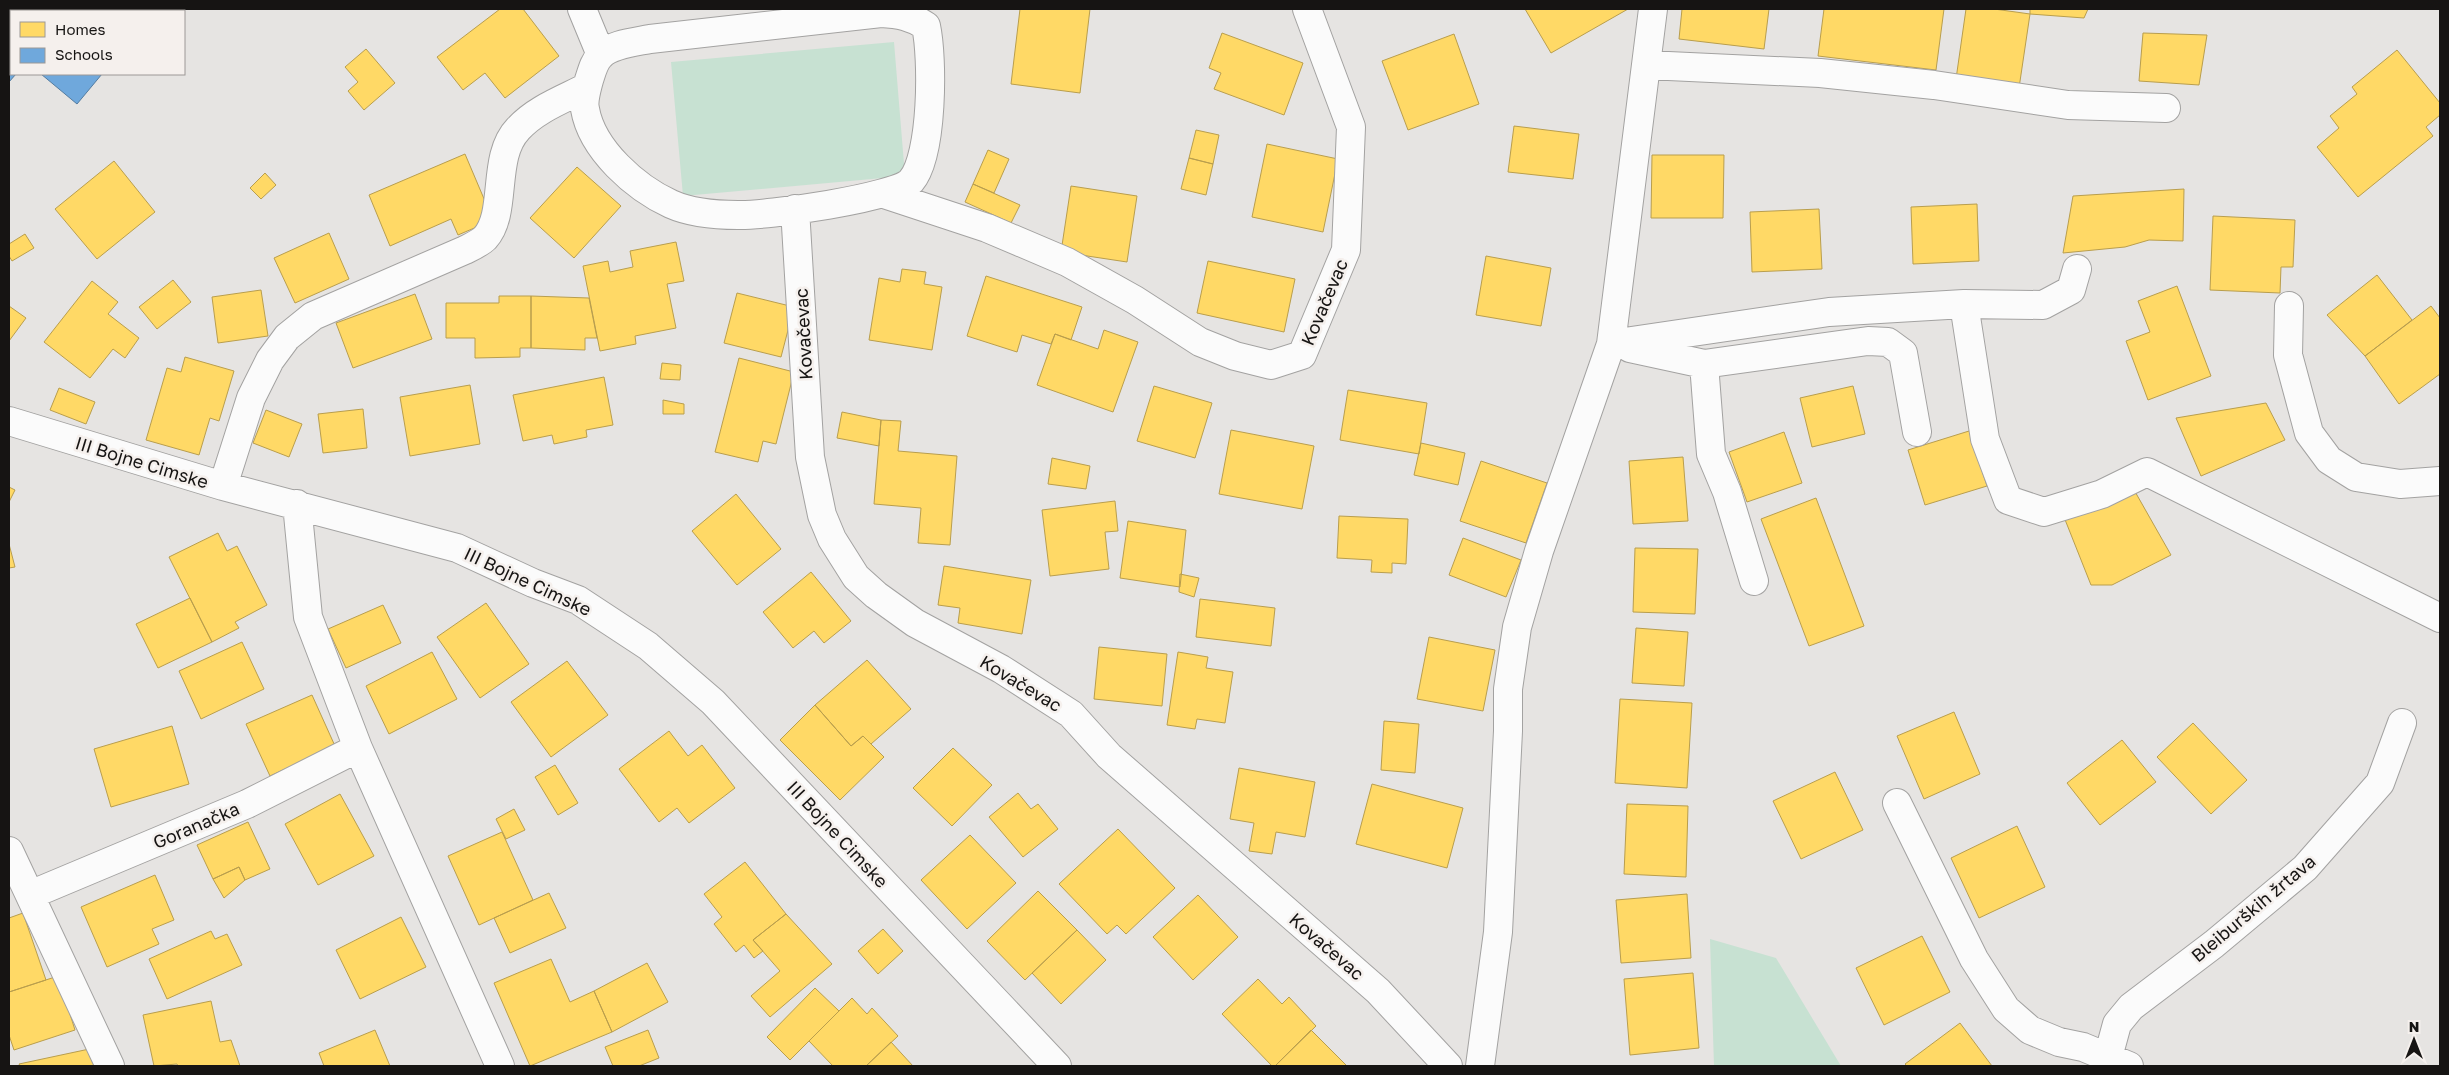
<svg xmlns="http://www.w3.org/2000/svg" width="2449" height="1075" font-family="'Golos Text',sans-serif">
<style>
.green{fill:#c7e1d2}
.homes{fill:#ffd966;stroke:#b99e4d}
.schools{fill:#6fa8dc;stroke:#547ca0}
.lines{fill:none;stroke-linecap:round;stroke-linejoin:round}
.minor-casing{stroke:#a3a2a1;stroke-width:30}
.minor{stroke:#fbfbfb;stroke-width:28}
.labels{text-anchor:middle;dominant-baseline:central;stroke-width:5;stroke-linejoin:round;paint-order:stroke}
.street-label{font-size:18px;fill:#161413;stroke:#f5f0ed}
</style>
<rect width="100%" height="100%" fill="#e6e4e2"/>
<!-- green -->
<path class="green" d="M894,42L905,176L683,196L671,62Z
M1710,939L1776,958L1841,1066H1714Z"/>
<!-- homes -->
<path class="homes" d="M500,9H523L559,56L505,98L485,73L463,90L437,57Z
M1020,9H1090L1080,93L1011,84Z
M1525,9H1628L1551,53Z
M1682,9H1769L1764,49L1679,39Z
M1824,9H1944L1936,70L1818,56Z
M1966,9H1994L2030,14L2019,88L1956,79Z
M2030,9H2088L2084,18L2030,14Z
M1222,33L1303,63L1284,115L1214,89L1221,73L1209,68Z
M2143,33L2207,35L2199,85L2139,81Z
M1454,34L1479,104L1408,130L1382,61Z
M366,49L395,83L364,110L348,91L358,82L345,67Z
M2397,50L2440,103V115L2426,127L2433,136L2358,197L2317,147L2339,128L2330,116L2357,94L2352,87Z
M1514,126L1579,134L1573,179L1508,172Z
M1196,130L1219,135L1213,164L1189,158Z
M1267,144L1338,159L1323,232L1252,217Z
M988,150L1009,159L994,193L973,184Z
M465,154L493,220L458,235L451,219L390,246L369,195Z
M1652,155H1724L1723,218H1651Z
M1189,158L1213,164L1206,195L1181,189Z
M114,161L155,212L97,259L55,209Z
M577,167L621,206L574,258L530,218Z
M265,173L276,185L261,199L250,188Z
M973,184L1020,205L1011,223L965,202Z
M1071,186L1137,196L1127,262L1061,252Z
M2184,189L2183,241L2149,240L2125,247L2063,253L2073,196Z
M1977,204L1979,261L1913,264L1911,207Z
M1819,209L1822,269L1752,272L1750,212Z
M2213,216L2295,220L2293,267H2281L2280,293L2210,290Z
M329,233L349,279L295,303L274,258Z
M25,234L34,248L12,261L9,256V244Z
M676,242L684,281L667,284L676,328L635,336L636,344L600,351L583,266L608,261L610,272L633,267L630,251Z
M1486,256L1551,268L1541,326L1476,315Z
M1208,261L1295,279L1284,332L1197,313Z
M902,269L926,272L924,284L942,287L932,350L869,340L879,278L900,282Z
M2377,275L2412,320L2365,356L2327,315Z
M986,276L1082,307L1071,340L1055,334L1051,344L1022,335L1017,352L967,336Z
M173,280L191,302L157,329L139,307Z
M92,281L118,302L108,314L139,338L125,358L113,349L90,378L44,342Z
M2177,286L2211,376L2148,400L2126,341L2150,332L2138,301Z
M261,290L268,336L218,343L212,297Z
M737,293L794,307L781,357L724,343Z
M415,294L432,339L353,368L336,323Z
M499,296H531V348H520V357L475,358V338H446V303H499Z
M531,296L589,298L597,338H585V350L531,348Z
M9,306L26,318L9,341Z
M2431,306L2440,318V374L2399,404L2365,356Z
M1104,330L1138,342L1113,412L1037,385L1055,334L1098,349Z
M185,357L234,371L219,421L210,418L199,455L146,440L167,368L181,372Z
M739,358L794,372L776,444L763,441L758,462L715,452Z
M662,363L681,365L680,380L660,379Z
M604,377L613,425L586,430L587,437L554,444L552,435L523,441L513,395Z
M470,385L480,444L410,456L400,397Z
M1154,386L1212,403L1195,458L1137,441Z
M1853,386L1865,434L1812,447L1800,398Z
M59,388L95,402L86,424L50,410Z
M1348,390L1427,403L1419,454L1340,440Z
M663,400L684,404V414H663Z
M2266,403L2285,440L2201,476L2176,418Z
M363,409L367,448L323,453L318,414Z
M266,410L302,424L289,457L253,443Z
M842,412L881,420L879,446L837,438Z
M881,420L901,421L898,451L957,456L950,545L918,543L921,508L874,504Z
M1231,430L1314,446L1302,509L1219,494Z
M1969,431L1987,486L1925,505L1908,450Z
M1784,432L1802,483L1747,502L1729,452Z
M1421,443L1465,453L1458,485L1414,475Z
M1683,457L1688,521L1633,524L1629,461Z
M1052,458L1090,466L1086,489L1048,484Z
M1481,461L1547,483L1526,543L1460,521Z
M2129,481L2171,555L2112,585H2091L2060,507Z
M9,487L15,490L9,502Z
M736,494L781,549L737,585L692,531Z
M1816,498L1864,626L1809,646L1761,519Z
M1115,501L1118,531L1105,532L1109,569L1050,576L1042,510Z
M1339,516L1408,519L1406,564L1392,563V573L1371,572L1372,560L1337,558Z
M1128,521L1186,530L1180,587L1120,578Z
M218,533L227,551L237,546L267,605L235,622L239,628L212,642L169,557Z
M1463,538L1521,560L1506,597L1449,575Z
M9,544L15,567L9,568Z
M1635,548L1698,549L1695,614L1633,612Z
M944,566L1031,580L1022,634L958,623L960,608L938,605Z
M811,572L851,621L824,643L814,631L793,648L763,612Z
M1180,574L1199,578L1194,597L1179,592Z
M190,598L212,642L158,668L136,624Z
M1200,599L1275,608L1271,646L1196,637Z
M486,603L529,664L480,698L437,637Z
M383,605L401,643L346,668L328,629Z
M1636,628L1688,632L1684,686L1632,683Z
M1429,637L1495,650L1483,711L1417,699Z
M242,642L264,689L201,719L179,671Z
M1099,647L1167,654L1162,706L1094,699Z
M432,652L457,699L389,734L366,686Z
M1178,652L1208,657L1206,668L1233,672L1225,723L1197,719L1195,729L1167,725Z
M867,660L911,709L871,744L863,736L851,746L815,705Z
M567,661L608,715L551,757L511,702Z
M312,695L335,746L270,776L246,724Z
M1620,699L1692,703L1687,788L1615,783Z
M815,705L851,746L863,736L884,757L840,800L780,740Z
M1954,712L1980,774L1924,799L1897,736Z
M1384,721L1419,724L1415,773L1381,770Z
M2193,723L2247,780L2211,814L2157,757Z
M172,726L189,784L111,807L94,749Z
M669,731L688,756L702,745L735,788L689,823L677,808L659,822L619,769Z
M2122,740L2156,782L2100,825L2067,783Z
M953,748L992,785L952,826L913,788Z
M555,765L578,803L558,815L535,777Z
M1239,768L1315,782L1305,837L1276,832L1272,854L1249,851L1254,823L1230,819Z
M1835,772L1863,830L1801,859L1773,801Z
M1372,784L1463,808L1447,868L1356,844Z
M1018,793L1031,809L1038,804L1058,829L1023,857L989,817Z
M340,794L374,856L318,885L285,824Z
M1627,804L1688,806L1686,877L1624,874Z
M514,809L525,830L506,839L496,819Z
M248,822L270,869L245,880L239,867L213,879L197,845Z
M2017,826L2045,887L1979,918L1951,858Z
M1118,829L1175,888L1126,934L1117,925L1107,934L1059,884Z
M502,832L533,900L479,925L448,856Z
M970,835L1016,883L967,929L921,880Z
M745,862L786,914L753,940L763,951L754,958L744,945L736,952L714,924L722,917L704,894Z
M239,867L245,880L224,898L213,879Z
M155,875L174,920L152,929L159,944L107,967L81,907Z
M1038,891L1077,930L1025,980L987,941Z
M549,893L566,928L510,953L494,918Z
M1687,894L1691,958L1621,963L1616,900Z
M1198,895L1238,937L1193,980L1153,937Z
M23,913L46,980L9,992V918Z
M786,914L832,964L770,1017L751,996L780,971L753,940Z
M401,917L426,967L360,999L336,950Z
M883,929L903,951L878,974L858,951Z
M1077,930L1106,960L1061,1004L1032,973Z
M211,931L215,939L227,934L242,965L167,999L149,959Z
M1922,936L1950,992L1884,1025L1856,968Z
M551,959L570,1002L594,991L612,1032L530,1066L494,983Z
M647,963L668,1002L612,1032L594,991Z
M1693,973L1699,1048L1630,1055L1624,979Z
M58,976L75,1030L14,1050L9,1035V992Z
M1258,979L1282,1004L1289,997L1316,1026L1275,1066H1272L1222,1014Z
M815,988L839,1011L790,1060L767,1037Z
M852,998L867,1014L872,1008L898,1036L866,1066H833L809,1041Z
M211,1001L220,1042L231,1040L240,1066H178L177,1064L154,1066L143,1015Z
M1960,1023L1992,1066H1907L1905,1064Z
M375,1030L390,1066H324L319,1053Z
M648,1030L659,1058L639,1066H613L605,1047Z
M1311,1030L1347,1066H1275Z
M891,1042L913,1066H866Z
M94,1048L98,1066H20L19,1064Z"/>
<!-- schools -->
<path class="schools" d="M9,9H140L143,11H11V49L9,47Z
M9,47L11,49V74H16L9,82Z
M41,74H102L77,104Z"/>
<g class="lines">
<defs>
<path id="minor" d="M582,9L601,55
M881,13C899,14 911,16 926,26C933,58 933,156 911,181C895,198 765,216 738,215C717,215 691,213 671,204C636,188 592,150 585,109C583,101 587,88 589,80C592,71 594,62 600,56C611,44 635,42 650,39Z
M1647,65L1820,73L1934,85L2068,105L2166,108
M884,194L987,228L1067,262L1135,300L1200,342L1235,356L1271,365L1302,355L1346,250L1351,127L1307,9
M795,209L810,457L822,515L832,539L856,577L876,595L915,623L1001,669L1071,714L1109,756L1378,991L1448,1066
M1964,304L1985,439L2008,500L2044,512L2102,494L2147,472L2440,618
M2289,306L2288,355L2309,433L2329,460L2356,477L2400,484L2440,481
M1611,344L1829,312L1964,304L2043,305L2071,290L2077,269
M1630,348L1704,364L1868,341L1888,342L1903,353L1917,432
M1704,364L1711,454L1727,492L1754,581
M9,421L223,486L457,548L533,583L578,600L648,646L713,702L1057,1066
M223,486L251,398L270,360L287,337L313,316L465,250C471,247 480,243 485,238C508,213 491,157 518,129C536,109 564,99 587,87
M297,504L308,617L358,748L500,1066
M1897,803L1974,959L2006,1009L2030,1030L2059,1042L2083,1047L2129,1066
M9,851L110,1066
M30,895L247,804L358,748
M2108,1057L2117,1024L2131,1007L2214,944L2305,868L2380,783L2402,723
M1480,1066L1498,932L1508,731V689L1517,627L1539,551L1611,344L1653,9"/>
</defs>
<!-- minor casing -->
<use href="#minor" class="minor-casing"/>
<!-- minor -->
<use href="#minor" class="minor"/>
</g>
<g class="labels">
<!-- street labels -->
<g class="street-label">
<text transform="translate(1324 302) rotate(-67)">Kovačevac</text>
<text transform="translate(803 334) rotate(-93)">Kovačevac</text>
<text transform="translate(142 462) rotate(17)">III Bojne Cimske</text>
<text transform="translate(528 581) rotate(25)">III Bojne Cimske</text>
<text transform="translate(1021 683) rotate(31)">Kovačevac</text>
<text transform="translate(196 825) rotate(-23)">Goranačka</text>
<text transform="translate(838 834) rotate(47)">III Bojne Cimske</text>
<text transform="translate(2253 908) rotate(-40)">Bleiburških žrtava</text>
<text transform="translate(1327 946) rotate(41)">Kovačevac</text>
</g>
</g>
<!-- border -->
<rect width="2449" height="1075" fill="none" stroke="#161413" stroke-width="20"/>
<!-- legend -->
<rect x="10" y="10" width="175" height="65" fill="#f5f0ed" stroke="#9c9896"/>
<rect x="20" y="22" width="25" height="15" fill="#ffd966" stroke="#9c9896"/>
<text x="55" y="35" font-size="15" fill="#161413">Homes</text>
<rect x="20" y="48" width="25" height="15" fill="#6fa8dc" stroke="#9c9896"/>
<text x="55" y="60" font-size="15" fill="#161413">Schools</text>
<!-- north arrow -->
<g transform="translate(2414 1040)" stroke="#f5f0ed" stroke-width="4" paint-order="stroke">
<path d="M0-4L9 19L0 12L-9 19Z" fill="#161413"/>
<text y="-8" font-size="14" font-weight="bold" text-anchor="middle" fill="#161413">N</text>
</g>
</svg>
